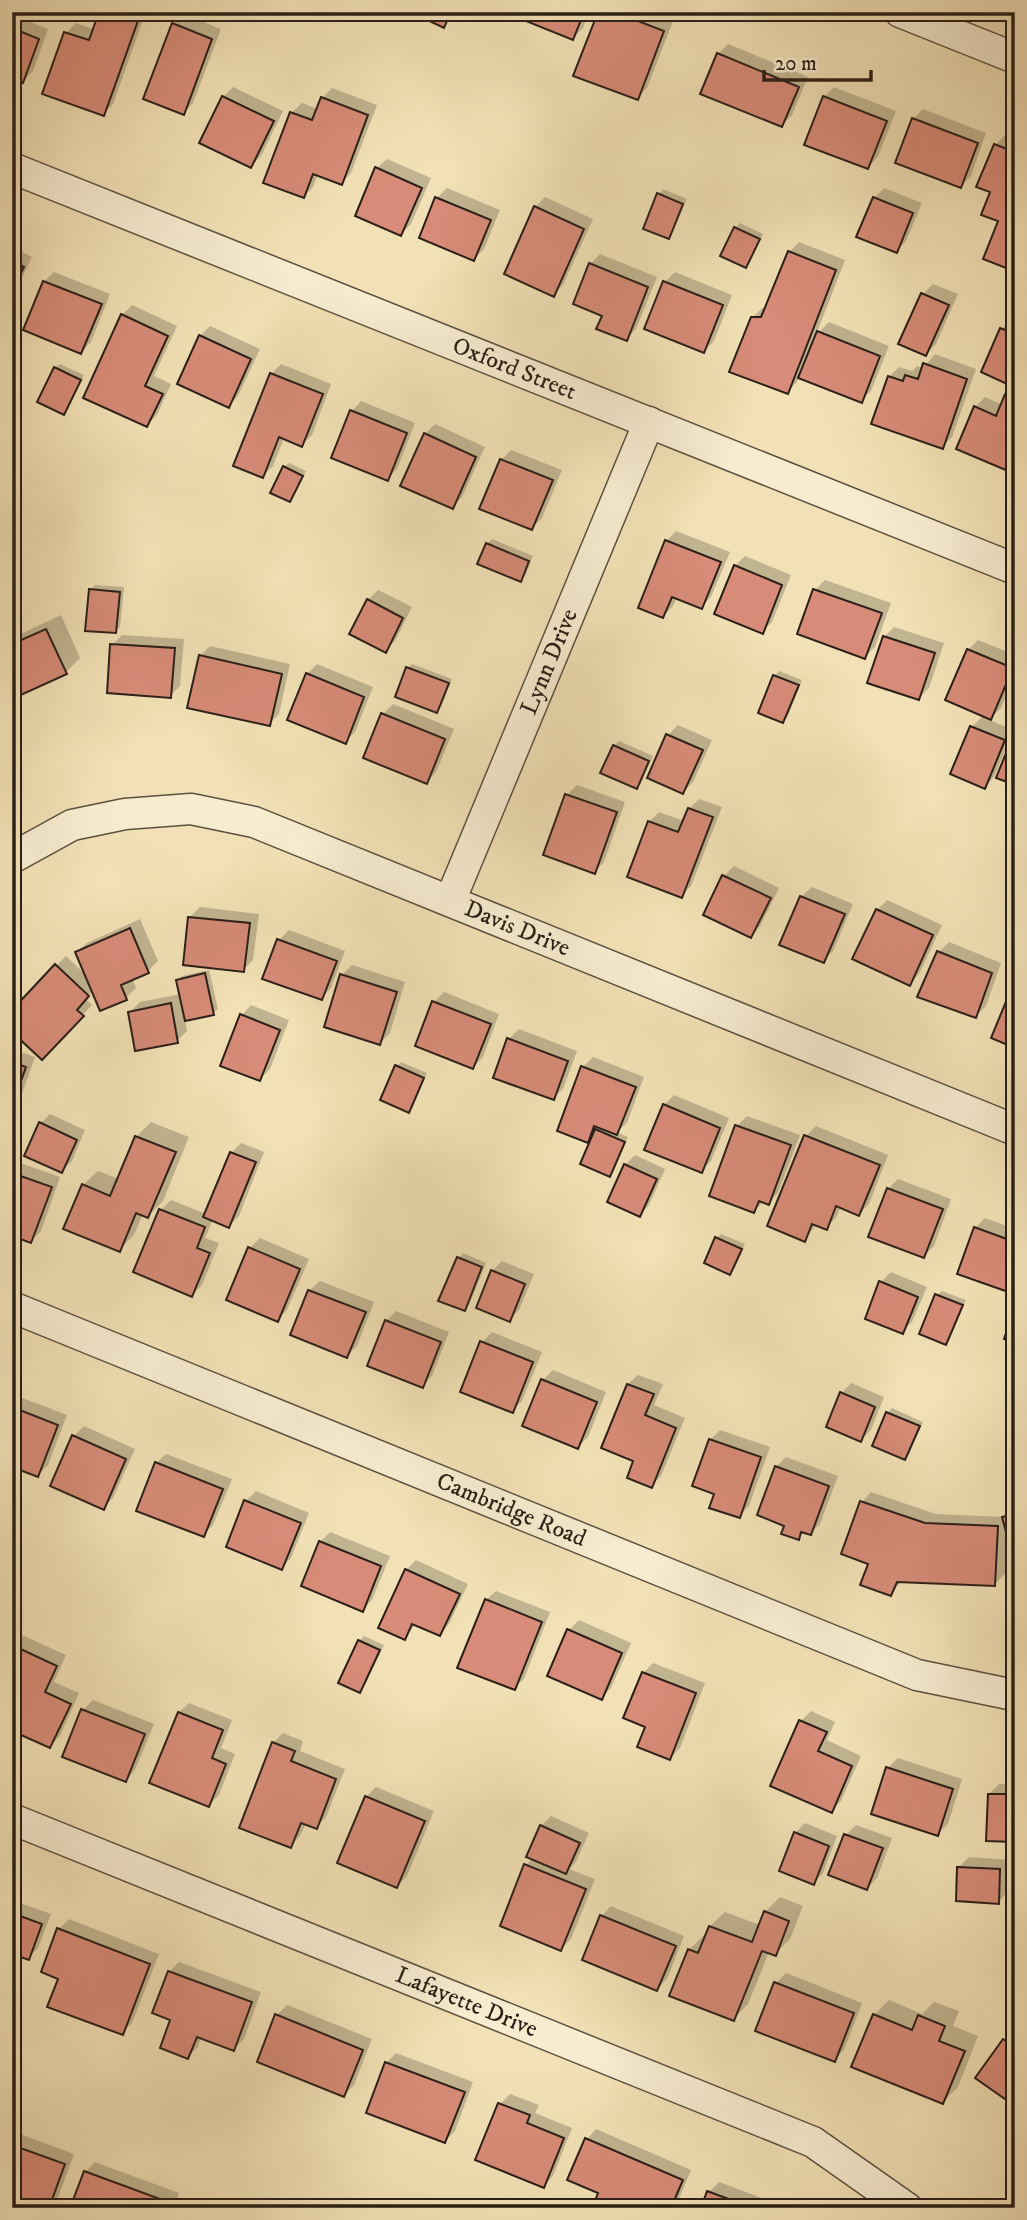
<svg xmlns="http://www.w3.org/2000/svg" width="1027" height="2220" font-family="'IM FELL DW Pica',serif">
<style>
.shadow{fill:#0003}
.building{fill:#d78b78;stroke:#2a1f18;stroke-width:2}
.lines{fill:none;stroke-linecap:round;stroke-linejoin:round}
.minor-casing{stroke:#5c5040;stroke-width:33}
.minor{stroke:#f7ecd0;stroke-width:30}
.labels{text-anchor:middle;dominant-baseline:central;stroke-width:7;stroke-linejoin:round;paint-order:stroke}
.street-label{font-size:24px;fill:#2a1f18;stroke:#f7ecd0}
</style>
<rect width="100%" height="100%" fill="#f2e1b6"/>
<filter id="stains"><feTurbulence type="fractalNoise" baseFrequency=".00286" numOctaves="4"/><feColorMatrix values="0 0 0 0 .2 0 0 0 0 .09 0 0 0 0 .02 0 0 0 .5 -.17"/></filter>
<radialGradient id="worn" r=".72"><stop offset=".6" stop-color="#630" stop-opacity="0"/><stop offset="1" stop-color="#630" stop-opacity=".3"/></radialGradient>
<!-- shadow -->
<path class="shadow" d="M101,12H146L113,104L103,114L66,33L76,23L93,29Z
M514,12H589L583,28L573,38Z
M600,12H650L673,21L647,88L637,98Z
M183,14L221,29L193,103L184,113L173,24Z
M12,15L48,29L33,71L23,81L12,77Z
M728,44L808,77L792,115L782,125L718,54Z
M233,87L283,111L261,156L251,166L223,97Z
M834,87L896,111L878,157L868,167L824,97Z
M332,88L377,105L351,173L341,183L318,174L313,187L304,196L265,182L292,112L302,103L318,109L322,98Z
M923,109L986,133L971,176L961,186L913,119Z
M1005,135L1015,138V263L1010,268L992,191L995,145Z
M387,159L431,178L411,224L401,234L377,168Z
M447,188L500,210L484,249L474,259L437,198Z
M884,188L922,203L906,241L896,251L874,198Z
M663,189L687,199L673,232L668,237L659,194Z
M545,197L593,219L563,285L553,295L535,207Z
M740,223L763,234L750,261L746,266L735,228Z
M799,242L845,260L816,335L829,322L889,346L871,391L861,401L799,377L797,382L787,392L752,318L762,308H767L789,252Z
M12,247L32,257L12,299Z
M600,254L657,277L636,329L626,339L604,315L590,264Z
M54,272L110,294L91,342L81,352L44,282Z
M675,272L732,295L714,341L704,351L665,282Z
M933,284L958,294L936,344L926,354L901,343L923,294Z
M132,305L177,326L154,376L171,384L157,415L147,425L122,315Z
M1012,319L1015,320V376L1008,383L983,372L1002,329Z
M210,326L260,349L238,396L228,406L200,336Z
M935,354L976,369L952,437L942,447L889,377L899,367L912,371L917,366L923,368Z
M60,364L84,375L68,409L64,413L55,368Z
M281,364L331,384L312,435L302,445L284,438L273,466L263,476L271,374Z
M1015,387V473L975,407L985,397L1003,405L1007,395Z
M361,401L415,423L397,469L387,479L352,411Z
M435,424L485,447L462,497L452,507L425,434Z
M511,450L562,470L542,518L532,528L501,460Z
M289,463L306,471L294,496L290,500L284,467Z
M676,531L730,552L711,597L701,607L677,597L673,606L663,616L666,541Z
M492,539L533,556L525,576L520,580L487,544Z
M745,556L791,575L772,622L762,632L735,566Z
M825,580L891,603L875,647L865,657L799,633L815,590Z
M95,585L124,587L120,627L115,632L91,590Z
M378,590L412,607L395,641L385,651L368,600Z
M12,608L23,633L61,615L80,658L66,672L12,697Z
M894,627L944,643L929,688L919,698L884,637Z
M122,635L184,639L180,686L170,696L112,645Z
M978,640L1015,655V675L1001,708L989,720L1014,730L1006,749L1015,740V783L1008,752L1005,751L994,777L984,787L972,727L984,715L968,650Z
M210,646L290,664L279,714L269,724L200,656Z
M317,664L373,687L355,732L345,742L307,674Z
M412,664L452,679L441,707L437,711L408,668Z
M779,671L802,680L788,716L783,721L775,676Z
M393,704L454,729L436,772L426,782L383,714Z
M678,725L712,740L693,782L683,792L649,777L668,735Z
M619,741L653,756L641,782L636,787L614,746Z
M577,785L625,802L604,862L594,872L567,795Z
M699,799L722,807L691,886L681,896L649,822L659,812L684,821L689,809Z
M734,866L779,888L760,926L751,936L724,876Z
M812,887L853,904L833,951L823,961L782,944L802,896Z
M887,900L942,925L919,974L909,984L877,910Z
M200,907L259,914L253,960L243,970L190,917Z
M140,919L158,961L148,971L132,978L136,988L126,998L93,990L85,999L92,1005L52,1048L56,966L66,956L86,975L77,952L87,943Z
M289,930L345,951L331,988L321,998L279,940Z
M949,942L1001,963L986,1006L976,1016L939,952Z
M352,965L405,982L390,1033L380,1043L342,975Z
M209,970L218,1009L213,1013L185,1020L187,1031L177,1041L130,1012L140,1002L181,994L178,980L182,976Z
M444,992L499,1014L483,1057L473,1067L434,1002Z
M251,1005L289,1020L270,1069L260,1079L242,1015Z
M519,1029L577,1051L563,1089L553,1098L509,1039Z
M12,1049L35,1057L12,1122Z
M593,1057L644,1077L627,1123L617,1132L628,1137L614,1170L610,1175L595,1134L587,1141L583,1067Z
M401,1062L427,1073L413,1106L408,1111L397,1066Z
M674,1095L729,1118L711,1161L701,1171L664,1105Z
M50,1114L85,1130L72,1161L62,1171L40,1124Z
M747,1116L800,1135L778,1193L768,1203L764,1201L754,1211L737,1126Z
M151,1122L189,1137L163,1201L148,1216L143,1214L134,1235L119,1250L83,1185L98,1171L119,1179L136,1137Z
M816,1126L888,1155L869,1204L859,1214L841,1206L836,1218L826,1228L817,1224L804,1240L806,1136Z
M241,1143L264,1152L239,1216L229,1226L213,1219L205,1238L219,1243L202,1285L192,1295L161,1210L171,1200L206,1214L231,1153Z
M635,1155L665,1169L649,1205L640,1215L625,1165Z
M12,1160L60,1177L41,1231L31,1241L12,1234Z
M898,1179L951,1199L934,1246L924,1256L888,1189Z
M985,1218L1015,1229L1014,1292L975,1228Z
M721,1234L745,1244L735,1268L730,1273L717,1238Z
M260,1238L309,1259L287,1310L277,1320L250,1248Z
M463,1253L486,1263L469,1305L465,1309L441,1300L459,1258Z
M502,1261L534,1274L519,1310L510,1319L492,1271Z
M891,1272L927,1287L912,1322L902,1332L881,1282Z
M320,1281L374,1302L357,1346L347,1356L293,1334L310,1290Z
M942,1291L966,1300L950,1338L946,1343L937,1295Z
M396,1311L449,1332L432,1376L422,1386L386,1321Z
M492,1332L542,1352L522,1401L512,1411L462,1391L482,1342Z
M553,1370L606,1392L588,1437L578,1447L543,1380Z
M638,1375L663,1384L654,1405L685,1418L661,1476L651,1486L635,1461L628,1384Z
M851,1383L884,1397L871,1430L861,1440L842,1393Z
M12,1394L67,1415L48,1465L38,1475L12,1465Z
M892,1408L923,1422L909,1454L905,1458L888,1413Z
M84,1426L135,1449L113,1498L103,1508L74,1436Z
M720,1430L770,1447L749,1506L739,1516L716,1493L710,1440Z
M166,1454L232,1479L213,1525L203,1535L156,1463Z
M786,1457L838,1476L820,1524L810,1533L805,1532L798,1538L786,1525L776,1467Z
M256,1491L309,1513L291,1558L281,1568L246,1501Z
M871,1492L936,1514L1005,1517L1015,1508V1558L1007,1531L1005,1574L995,1584L902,1580L891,1594L870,1562L862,1502Z
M330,1532L390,1556L372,1600L362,1610L320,1542Z
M416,1560L468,1584L449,1624L439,1634L416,1624L404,1638L406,1570Z
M496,1591L550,1612L524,1679L514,1688L486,1600Z
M579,1620L631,1643L611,1688L601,1698L569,1630Z
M22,1635L66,1655L54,1682L79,1693L60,1736L50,1746L12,1729V1645Z
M364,1636L384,1645L364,1687L360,1691L359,1641Z
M653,1663L705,1683L680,1748L670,1758L647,1726L643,1673Z
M93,1700L154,1724L135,1770L126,1780L83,1710Z
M189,1703L232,1720L221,1748L235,1754L219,1795L209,1805L152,1782L179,1712Z
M811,1711L835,1722L827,1740L861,1756L841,1801L831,1811L773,1785L801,1721Z
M283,1733L303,1741L300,1751L345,1769L326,1817L316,1827L306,1823L300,1836L290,1846L273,1743Z
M898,1758L962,1779L948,1824L938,1834L888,1768Z
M999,1784L1015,1785V1841L989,1794Z
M376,1787L434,1811L407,1876L397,1886L366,1797Z
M551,1816L589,1833L576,1862L569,1869L595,1879L571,1939L561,1949L526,1865L533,1858L541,1826Z
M805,1823L837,1836L823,1873L813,1883L795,1833Z
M856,1825L892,1838L877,1878L867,1888L846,1835Z
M969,1857L1010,1860L1008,1892L998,1902L959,1867Z
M780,1897L803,1906L790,1939L775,1954L769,1952L748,2004L733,2019L689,1950L704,1935L706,1936L710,1926L725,1912L760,1925L765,1912Z
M12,1900L51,1914L38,1948L28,1958L12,1952Z
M611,1906L684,1936L667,1979L657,1989L602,1916Z
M69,1919L159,1954L132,2023L122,2033L60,1978L59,1929Z
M179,1962L261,1992L244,2039L234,2049L201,2037L198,2047L188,2056L172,2019L169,1972Z
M786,1973L862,2003L844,2050L834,2060L776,1983Z
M889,2000L922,2014L934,2002L959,2011L953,2026L978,2036L958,2087L943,2102L874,2015Z
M287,2005L372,2039L354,2085L344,2095L277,2015Z
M1015,2029V2104L1004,2040Z
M396,2053L473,2082L455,2131L445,2141L386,2063Z
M510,2094L539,2105L535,2113L572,2128L553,2176L543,2186L478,2159L500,2104Z
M596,2129L691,2170L675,2208H594L600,2192L587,2139Z
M12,2131L74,2154L56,2203L51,2208H31L12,2201Z
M95,2162L179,2193L174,2208H72L85,2172Z
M719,2182L789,2208H703L709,2192Z"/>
<!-- building -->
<path class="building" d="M99,12H124L139,18L104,116L42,94L64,32L89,40Z
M424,12H451L444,28L421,17Z
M512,12H584L573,40L511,15Z
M598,12H615L664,31L638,100L573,76Z
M172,23L212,39L184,115L143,99Z
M12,28L39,39L23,83L12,79Z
M717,53L799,87L782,127L700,94Z
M222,96L274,121L251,168L199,143Z
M823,96L887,121L868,169L804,145Z
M321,97L368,115L342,185L313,174L304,198L263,183L290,112L312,120Z
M912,118L978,143L961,188L895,163Z
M994,144L1015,152V260L1011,270L983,259L998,221L981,215L990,192L976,187Z
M375,167L422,188L401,236L355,216Z
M657,193L683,204L669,239L643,229Z
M435,197L491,220L474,261L419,238Z
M873,197L913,213L897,253L856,237Z
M534,206L584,229L554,297L504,274Z
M734,227L760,239L746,268L720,256Z
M788,251L836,270L788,394L729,372L751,317H761Z
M12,261L24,267L12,291Z
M589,263L648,287L627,341L596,329L602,316L573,304Z
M43,281L102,304L81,354L23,330Z
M663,281L723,305L704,353L644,329Z
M921,293L949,305L926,356L898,344Z
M121,314L168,336L145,386L163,394L147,427L83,398Z
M1000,328L1015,334V371L1009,385L981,372Z
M817,331L880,356L862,403L798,378Z
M199,335L251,359L229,408L177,384Z
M923,363L967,379L943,449L871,424L888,376L903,381L905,375L918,379Z
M54,367L81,380L64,415L37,402Z
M270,373L323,394L302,447L279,437L263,478L233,466Z
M1005,394L1015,398V474L956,449L974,406L996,416Z
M350,410L407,433L388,481L331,458Z
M424,433L476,457L453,509L400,486Z
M500,459L553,480L532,530L479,509Z
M283,466L303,476L290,502L270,493Z
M665,540L721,562L702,609L672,597L663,618L638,608Z
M486,543L529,561L521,582L477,564Z
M734,565L782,585L763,634L714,614Z
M89,589L120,592L116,633L85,631Z
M813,589L882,613L865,659L797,634Z
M367,599L403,618L386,653L349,634Z
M46,629L67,674L12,699V644Z
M883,636L935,653L919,700L867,683Z
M110,644L175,648L171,698L107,693Z
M967,649L1013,668L991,720L945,700Z
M199,655L282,674L270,726L187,708Z
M406,667L449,683L437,713L395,697Z
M306,673L364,697L346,744L287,720Z
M773,675L799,685L783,723L758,713Z
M381,713L445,739L427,784L363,758Z
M970,726L1005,740L985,789L950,774Z
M666,734L703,750L683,794L647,778Z
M1010,743L1015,745V785L996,778Z
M613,745L649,761L637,789L600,773Z
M565,794L617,812L595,874L543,855Z
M688,808L713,817L682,898L627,877L648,821L678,832Z
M722,875L771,898L751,938L703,915Z
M800,896L845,914L824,963L779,945Z
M876,909L933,935L910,986L852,959Z
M188,917L250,923L244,972L183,965Z
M130,928L149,973L121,985L127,1000L100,1011L75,952Z
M277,939L337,961L322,1000L262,979Z
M937,951L992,973L976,1018L917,997Z
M55,964L89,996L77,1010L84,1016L42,1060L12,1032V1010Z
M205,973L214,1015L185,1021L176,980Z
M340,974L397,992L380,1045L324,1027Z
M1012,987L1015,988V1048L991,1038Z
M432,1001L491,1024L473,1069L415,1046Z
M171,1003L178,1043L135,1051L128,1012Z
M240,1014L280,1030L260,1081L220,1066Z
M507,1038L568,1061L554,1100L493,1078Z
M12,1062L26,1067L12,1106Z
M395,1065L424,1078L409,1113L380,1100Z
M581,1066L636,1087L617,1135L594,1126L588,1143L557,1131Z
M663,1104L720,1128L702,1173L644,1150Z
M39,1122L77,1140L62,1173L24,1156Z
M735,1125L791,1145L769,1205L759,1201L754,1213L709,1196Z
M595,1129L625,1142L610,1177L580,1164Z
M804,1135L880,1165L859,1216L836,1206L827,1230L812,1224L805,1242L767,1226Z
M135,1136L176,1152L148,1218L136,1213L120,1252L63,1229L82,1184L110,1196Z
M230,1152L256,1162L229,1228L203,1217Z
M624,1164L657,1179L640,1217L607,1202Z
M12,1173L52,1187L31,1243L12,1236Z
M887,1188L943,1209L924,1258L868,1237Z
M159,1209L205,1227L197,1248L210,1253L192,1297L133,1272Z
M974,1227L1015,1242L1014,1294L957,1274Z
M715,1237L742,1249L730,1275L704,1263Z
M248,1247L300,1269L278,1322L226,1300Z
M457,1257L482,1267L465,1311L438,1301Z
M491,1270L525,1284L510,1322L476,1308Z
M879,1281L918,1297L903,1334L865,1319Z
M308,1290L366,1312L347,1358L290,1335Z
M935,1294L963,1305L946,1345L919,1334Z
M1013,1313L1015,1314V1343L1004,1339Z
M385,1320L441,1342L423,1388L367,1366Z
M480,1341L533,1362L513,1413L460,1392Z
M541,1379L597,1402L578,1449L522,1426Z
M627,1384L654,1394L645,1415L676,1428L652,1488L627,1478L633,1461L601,1448Z
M840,1392L875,1407L861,1442L826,1427Z
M12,1407L58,1425L38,1477L12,1467Z
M886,1412L920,1426L905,1460L872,1446Z
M72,1435L126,1459L104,1510L50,1486Z
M709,1439L761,1457L740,1518L709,1508L714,1494L692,1486Z
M155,1462L223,1489L204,1537L136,1511Z
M775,1466L829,1486L811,1535L801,1532L799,1540L781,1534L784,1526L757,1515Z
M244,1500L301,1523L282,1570L226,1547Z
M860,1501L925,1523L998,1526L995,1586L897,1582L891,1596L860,1585L868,1564L841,1554Z
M1015,1514V1565L1002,1517Z
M319,1541L381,1566L363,1612L301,1586Z
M405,1569L460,1594L440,1636L412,1624L405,1640L378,1628Z
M485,1599L542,1622L515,1690L457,1668Z
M567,1629L622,1653L602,1700L547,1676Z
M358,1640L380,1650L360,1693L338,1683Z
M12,1645L57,1666L45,1692L71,1704L50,1748L12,1731Z
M642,1672L696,1693L670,1760L637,1747L645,1727L623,1718Z
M81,1709L145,1734L126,1782L62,1757Z
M178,1712L223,1730L212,1758L226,1764L209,1807L149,1783Z
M799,1720L827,1732L818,1751L852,1766L832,1813L770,1786Z
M272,1742L295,1751L291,1761L336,1779L317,1829L301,1823L291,1848L239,1828Z
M886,1767L953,1789L938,1836L871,1814Z
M988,1794H1015V1842L986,1841Z
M365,1796L425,1821L397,1888L337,1863Z
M540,1825L580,1843L566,1874L526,1857Z
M794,1832L829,1846L814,1885L779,1871Z
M844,1834L883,1848L867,1890L828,1875Z
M524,1864L586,1889L561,1951L500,1926Z
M957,1867L1000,1869L999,1904L956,1901Z
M764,1911L789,1921L776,1956L762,1951L734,2021L669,1996L688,1949L698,1953L709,1926L752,1942Z
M12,1913L42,1924L29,1960L12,1954Z
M600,1915L676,1946L657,1991L582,1960Z
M57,1928L150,1964L123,2035L47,2007L58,1979L41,1972Z
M168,1971L252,2002L234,2051L197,2037L188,2059L160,2048L170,2020L152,2013Z
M774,1982L854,2013L835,2062L755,2031Z
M275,2014L363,2050L344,2097L257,2062Z
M873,2014L912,2030L918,2015L945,2026L939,2041L965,2051L943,2104L851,2067Z
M1003,2039L1015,2047V2106L975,2078Z
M385,2062L465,2092L445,2143L366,2113Z
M498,2103L530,2115L527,2123L564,2138L544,2188L475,2160Z
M585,2138L683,2180L671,2208H592L598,2193L567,2180Z
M12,2145L65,2164L49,2208H26L12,2203Z
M84,2171L171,2203L169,2208H70Z
M707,2191L753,2208H701Z"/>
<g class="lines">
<defs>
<g id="minor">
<path d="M900,12L1015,58"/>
<path id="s1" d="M12,168L1015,569"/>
<path id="s2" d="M12,858L72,825L125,814L191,809L254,822L1015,1130"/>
<path id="s3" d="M450,901L649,422"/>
<path id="s4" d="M12,1307L917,1675L1009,1694L1015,1693"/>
<path id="s5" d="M12,1819L813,2142L907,2208"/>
</g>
</defs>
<!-- minor casing -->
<use href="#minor" class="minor-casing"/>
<!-- minor -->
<use href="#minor" class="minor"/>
</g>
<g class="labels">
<!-- street labels -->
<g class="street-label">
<text stroke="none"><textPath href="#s1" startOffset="541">Oxford Street</textPath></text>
<text stroke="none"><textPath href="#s3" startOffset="259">Lynn Drive</textPath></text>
<text stroke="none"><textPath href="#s2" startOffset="537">Davis Drive</textPath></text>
<text stroke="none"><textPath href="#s4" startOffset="539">Cambridge Road</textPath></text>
<text stroke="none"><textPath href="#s5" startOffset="490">Lafayette Drive</textPath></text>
</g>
</g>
<!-- margin -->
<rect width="1027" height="2220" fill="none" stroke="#f2e1b6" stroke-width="42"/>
<rect x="14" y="14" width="999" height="2192" fill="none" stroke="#2a1f18" stroke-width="3.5"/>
<rect x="21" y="21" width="985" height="2178" fill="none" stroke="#2a1f18" stroke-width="2"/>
<!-- scale -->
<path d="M764 70v10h107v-10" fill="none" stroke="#2a1f18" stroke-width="3.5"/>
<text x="775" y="70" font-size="21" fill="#2a1f18" stroke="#f7ecd0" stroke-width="5" paint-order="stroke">20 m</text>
<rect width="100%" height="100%" filter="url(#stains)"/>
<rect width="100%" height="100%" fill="url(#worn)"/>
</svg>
